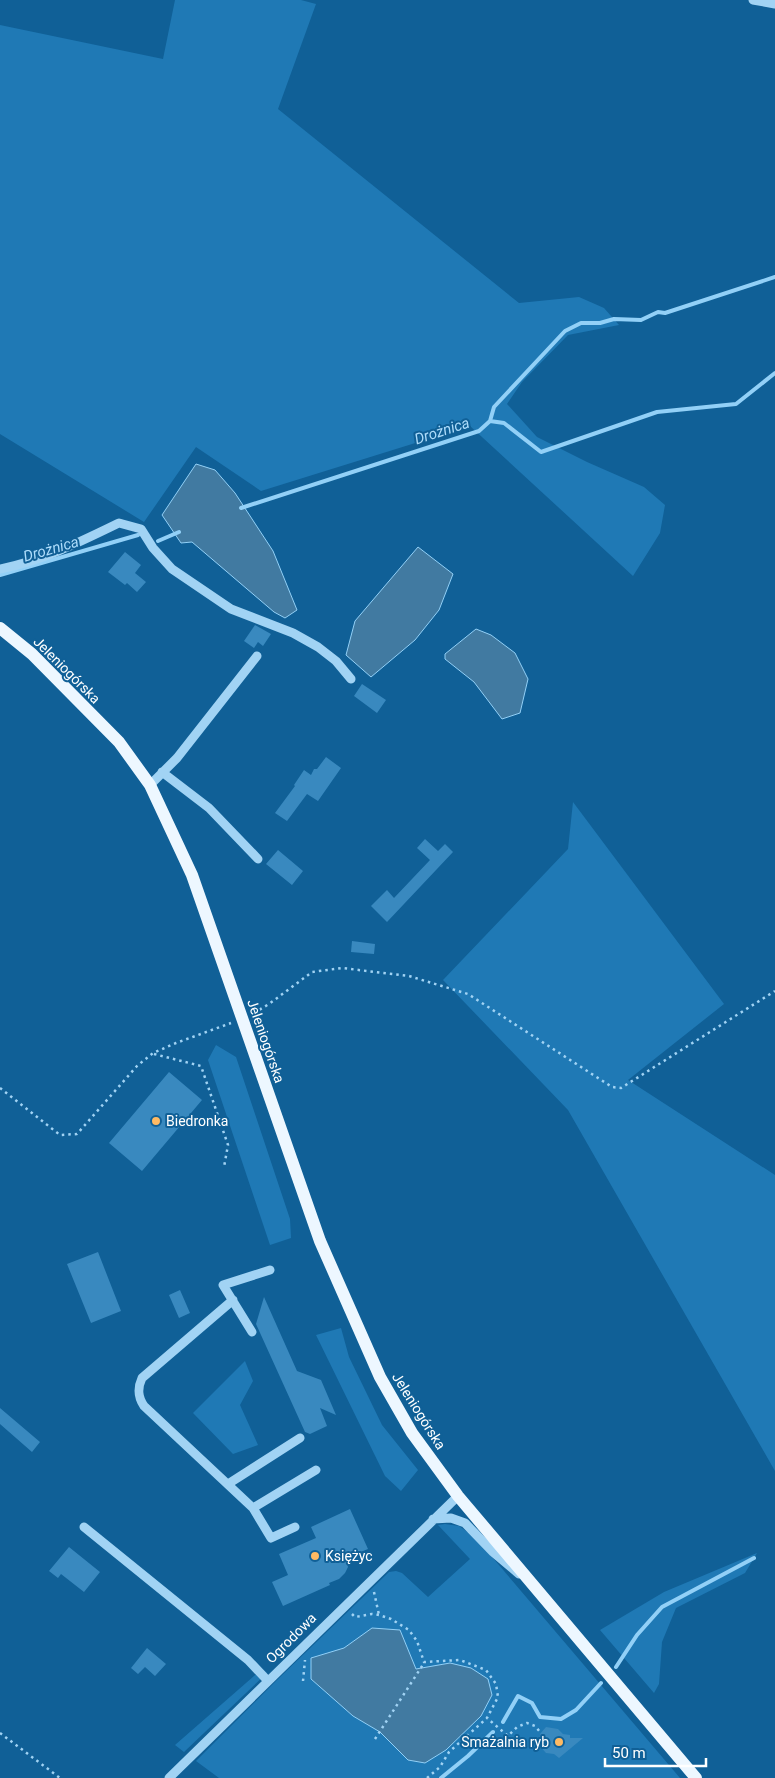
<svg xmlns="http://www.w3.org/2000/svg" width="775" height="1778" font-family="Roboto,sans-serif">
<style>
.green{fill:#1f79b5}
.water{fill:#417aa1;stroke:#92d0f7}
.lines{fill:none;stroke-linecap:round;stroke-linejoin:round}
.stream{stroke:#92d0f7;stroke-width:4}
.building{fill:#3989bf}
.path{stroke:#a1d3f4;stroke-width:2.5;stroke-dasharray:2.5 4;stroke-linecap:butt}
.minor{stroke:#a1d3f4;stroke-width:9}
.major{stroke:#edf7ff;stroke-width:12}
.poi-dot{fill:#ffba63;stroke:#106097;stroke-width:2}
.labels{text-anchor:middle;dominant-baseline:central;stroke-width:4;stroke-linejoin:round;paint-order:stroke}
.street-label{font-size:14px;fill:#fff;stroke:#106097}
.poi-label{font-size:14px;fill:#fff;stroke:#106097;text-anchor:start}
.water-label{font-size:15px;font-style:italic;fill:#addcfb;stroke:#106097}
</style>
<rect width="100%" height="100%" fill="#106097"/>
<!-- green -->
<path class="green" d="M175,0H301L316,4L278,109L519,303L579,297L604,308L619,325L568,335L522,382L507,404L537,437L587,462L644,487L665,505L660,533L633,576L470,426L261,491L196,447L144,522L0,434V25L163,59Z
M573,802L724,1004L628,1080L775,1175V1471L568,1110L443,980L568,849Z
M216,1045L236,1057L290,1219L291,1238L270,1245L208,1060Z
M341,1328L349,1357L382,1425L418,1470L401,1491L385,1476L316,1335Z
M245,1361L253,1381L240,1405L258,1445L233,1454L193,1413Z
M445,1524L459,1526L476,1538L680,1778H219L196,1761L277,1680L389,1572L396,1571L402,1573L428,1597L470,1559L438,1525Z
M757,1553L745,1573L676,1608L662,1642L659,1684L654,1693L600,1630L664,1592Z
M262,1669L267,1673L184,1752L175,1745Z"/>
<!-- water -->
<path class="water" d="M196,464L215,470L235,493L273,551L297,610L285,618L274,612L192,542L181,543L162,515Z
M418,547L453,574L439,610L415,640L371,677L346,655L355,621Z
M476,629L491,635L515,653L528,679L520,713L502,719L474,682L445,659V654Z
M372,1628L400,1630L416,1669L450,1663L471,1668L488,1679L492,1695L481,1716L446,1750L425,1763L408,1760L380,1732L353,1716L311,1679V1658L344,1648Z"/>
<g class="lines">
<!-- stream -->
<path class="stream" d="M490,421L494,407L565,331L581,323H600L614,319L641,320L658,312L665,313L775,277
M241,508L479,431L490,421L504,423L541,452L657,412L736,404L775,373
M158,541L179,532
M0,575L138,535
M616,1667L637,1635L662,1607L754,1558
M503,1722L518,1696L532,1703L540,1717L561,1719L576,1710L601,1683
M441,1778L468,1756L493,1732"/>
</g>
<!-- building -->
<path class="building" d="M125,552L141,565L135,573L146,582L137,592L127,583L125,585L108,572Z
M255,625L271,634L263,646L258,642L254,648L244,641Z
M362,684L386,700L377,713L354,696Z
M326,757L341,768L318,801L307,794L287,821L275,813L295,786L294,785L304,770L311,775L314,769H317Z
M425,839L438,851L445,844L453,852L387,922L371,906L387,890L394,898L430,860L417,848Z
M278,850L303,871L292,885L266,864Z
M352,941L375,944L374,954L351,952Z
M169,1072L202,1100L142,1171L109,1143Z
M98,1252L121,1311L91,1323L67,1264Z
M180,1290L190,1313L179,1318L169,1295Z
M264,1297L297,1371L321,1380L336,1415L320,1408L327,1426L310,1434L305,1432L256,1324Z
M0,1408L40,1442L32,1452L0,1424Z
M350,1509L368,1549L346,1558L348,1567L345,1573L339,1579L329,1583L330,1585L283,1606L272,1582L288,1575L279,1554L316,1538L311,1527Z
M69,1547L100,1572L84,1592L61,1574L58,1578L49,1571Z
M147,1648L166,1664L155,1676L145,1667L138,1674L131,1668Z
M546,1727L558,1729L563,1734L570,1735V1738H583L559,1758L554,1754L546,1753L539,1745L540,1734Z"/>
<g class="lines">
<!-- path -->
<path class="path" d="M254,1013L269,1004L312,972L342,968L409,976L468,994L612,1087L621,1088L775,991
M154,1054L201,1066L228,1145L224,1167
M0,1088L60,1135L77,1134L137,1066L153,1053L176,1043L231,1023
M374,1592L379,1615
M352,1614L355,1617L372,1614L379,1615L391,1619L409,1630L417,1641L424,1662L460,1660L486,1670L496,1684L498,1697L487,1718L508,1736L517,1727L527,1723L535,1726L540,1732
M303,1681L305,1660
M0,1733L60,1778
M375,1739L424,1663
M427,1778L440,1767L449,1752L487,1718"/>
<!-- minor -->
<path class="minor" d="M753,0L775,4
M0,569C42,561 80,542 119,523L141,529L153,548L172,569L231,609L293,633L318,647L336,661L351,679
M162,772L209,808L258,859
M150,785L177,758L257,656
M233,1300L142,1378C137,1389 138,1397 144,1406L253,1508L316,1470
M252,1332L223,1285L270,1270
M228,1484L300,1438
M253,1508L271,1538L295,1527
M433,1519L451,1518L465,1523L493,1552L519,1574
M84,1527L248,1660L268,1681
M169,1778L458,1496"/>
<!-- major -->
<path class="major" d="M0,628L32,654L119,742L150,785L192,875L320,1241L380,1377L412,1433L458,1496L696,1778"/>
</g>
<!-- markers -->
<g class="poi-dot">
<circle cx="156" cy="1121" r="5"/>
<circle cx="315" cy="1556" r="5"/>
<circle cx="559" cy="1742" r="5"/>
</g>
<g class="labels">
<!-- street labels -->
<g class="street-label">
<text transform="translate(67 670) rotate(45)">Jeleniogórska</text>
<text transform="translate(266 1041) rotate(71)">Jeleniogórska</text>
<text transform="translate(419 1411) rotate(58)">Jeleniogórska</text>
<text transform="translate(291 1638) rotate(-45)">Ogrodowa</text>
</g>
<!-- poi labels -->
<g class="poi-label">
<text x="166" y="1121">Biedronka</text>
<text x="325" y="1556">Księżyc</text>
<text x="549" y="1742" text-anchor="end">Smażalnia ryb</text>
</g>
<!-- water labels -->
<g class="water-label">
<text transform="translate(442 431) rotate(-18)">Drożnica</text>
<text transform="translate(51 549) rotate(-16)">Drożnica</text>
</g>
</g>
<!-- scale -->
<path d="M605 1758v8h101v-8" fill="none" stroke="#ffffff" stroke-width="2.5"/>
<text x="612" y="1758" font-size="15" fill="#ffffff" stroke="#106097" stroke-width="4" paint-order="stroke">50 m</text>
</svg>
